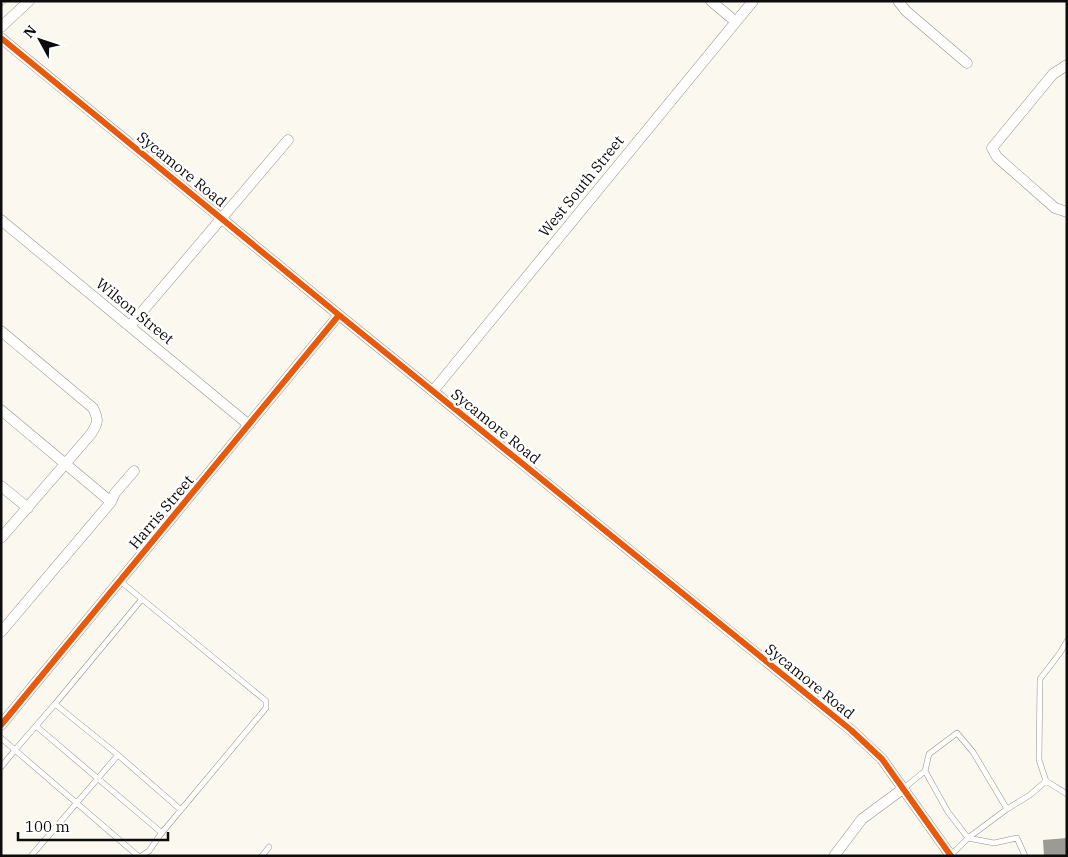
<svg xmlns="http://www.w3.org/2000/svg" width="1068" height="857" font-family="'IBM Plex Serif',serif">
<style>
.building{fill:#9c9a95}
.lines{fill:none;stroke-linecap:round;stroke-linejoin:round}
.service-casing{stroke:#93928e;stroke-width:6}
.minor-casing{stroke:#93928e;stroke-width:11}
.service{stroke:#fefefd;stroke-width:5}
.minor{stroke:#fefefd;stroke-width:10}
.rail-casing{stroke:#d8c3c1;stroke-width:5}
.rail{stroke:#fff;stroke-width:3;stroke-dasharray:9;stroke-linecap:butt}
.cycleway-casing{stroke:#fff;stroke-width:9}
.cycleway{stroke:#e8590c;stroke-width:6}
.labels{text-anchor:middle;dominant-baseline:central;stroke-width:5;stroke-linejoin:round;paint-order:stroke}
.street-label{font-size:15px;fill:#0c0c0c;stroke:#fff}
</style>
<rect width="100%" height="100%" fill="#faf8ef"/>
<!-- building -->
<path class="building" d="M1067,838V856H1044L1043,840Z"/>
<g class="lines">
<defs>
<path id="service" d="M120,581L142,599
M1067,641L1060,653L1040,679L1039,760L1046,781L1067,794
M55,704L15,750L138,856
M36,726L162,833
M1,738L15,750L1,767
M118,755L181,810
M925,771L948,812L968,838L951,855
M904,788L925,771L929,754L957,733L973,752L1007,809
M968,838L1007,809L1030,795L1046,781
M968,838L994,843L1017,838L1025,856
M31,856L118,755L55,704L142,599L266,701V708L160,835L149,851L141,856
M262,856L269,847"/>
<path id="minor" d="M711,1L736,22
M898,1L906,11L967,63
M1,27L29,1
M1,38L339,315L851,730L882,759L951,856
M1067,65L1053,74L992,148L997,157L1055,208L1067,212
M1,220L249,425
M130,326L288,140
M1,331L93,408C99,420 98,423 91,434L1,538
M433,391L753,1
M1,410L111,502
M1,486L28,508
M1,632L111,502L115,493L134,471
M1,725L339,315
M834,856L862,819L904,788"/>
</defs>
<!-- service casing -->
<use href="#service" class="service-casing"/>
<!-- minor casing -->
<use href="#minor" class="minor-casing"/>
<!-- service -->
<use href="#service" class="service"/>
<!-- minor -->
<use href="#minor" class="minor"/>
<defs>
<path id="rail" d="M1,4L4,1"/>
</defs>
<!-- rail casing -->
<use href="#rail" class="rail-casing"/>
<!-- rail -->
<use href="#rail" class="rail"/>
<defs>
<path id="cycleway" d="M1,38L339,315L851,730L882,759L951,856
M1,725L339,315"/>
</defs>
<!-- cycleway casing -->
<use href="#cycleway" class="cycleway-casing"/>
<!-- cycleway -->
<use href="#cycleway" class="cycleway"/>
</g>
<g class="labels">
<!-- street labels -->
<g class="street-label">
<text transform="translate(182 169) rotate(39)">Sycamore Road</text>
<text transform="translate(581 186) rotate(-51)">West South Street</text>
<text transform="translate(135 311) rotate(39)">Wilson Street</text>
<text transform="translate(496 426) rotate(39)">Sycamore Road</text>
<text transform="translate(161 512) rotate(-50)">Harris Street</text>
<text transform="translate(810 681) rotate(39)">Sycamore Road</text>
</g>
</g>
<!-- border -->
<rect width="1068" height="857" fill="none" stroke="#0c0c0c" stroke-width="5"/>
<!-- north arrow -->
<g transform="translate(40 40) rotate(310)" stroke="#ffffff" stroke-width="4" paint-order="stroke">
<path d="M0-4L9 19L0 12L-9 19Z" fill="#0c0c0c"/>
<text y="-8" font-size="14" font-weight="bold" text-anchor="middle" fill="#0c0c0c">N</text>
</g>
<!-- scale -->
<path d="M18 832v8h150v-8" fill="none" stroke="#0c0c0c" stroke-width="2.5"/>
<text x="25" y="832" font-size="15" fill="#0c0c0c" stroke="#ffffff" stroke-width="4" paint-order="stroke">100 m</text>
</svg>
